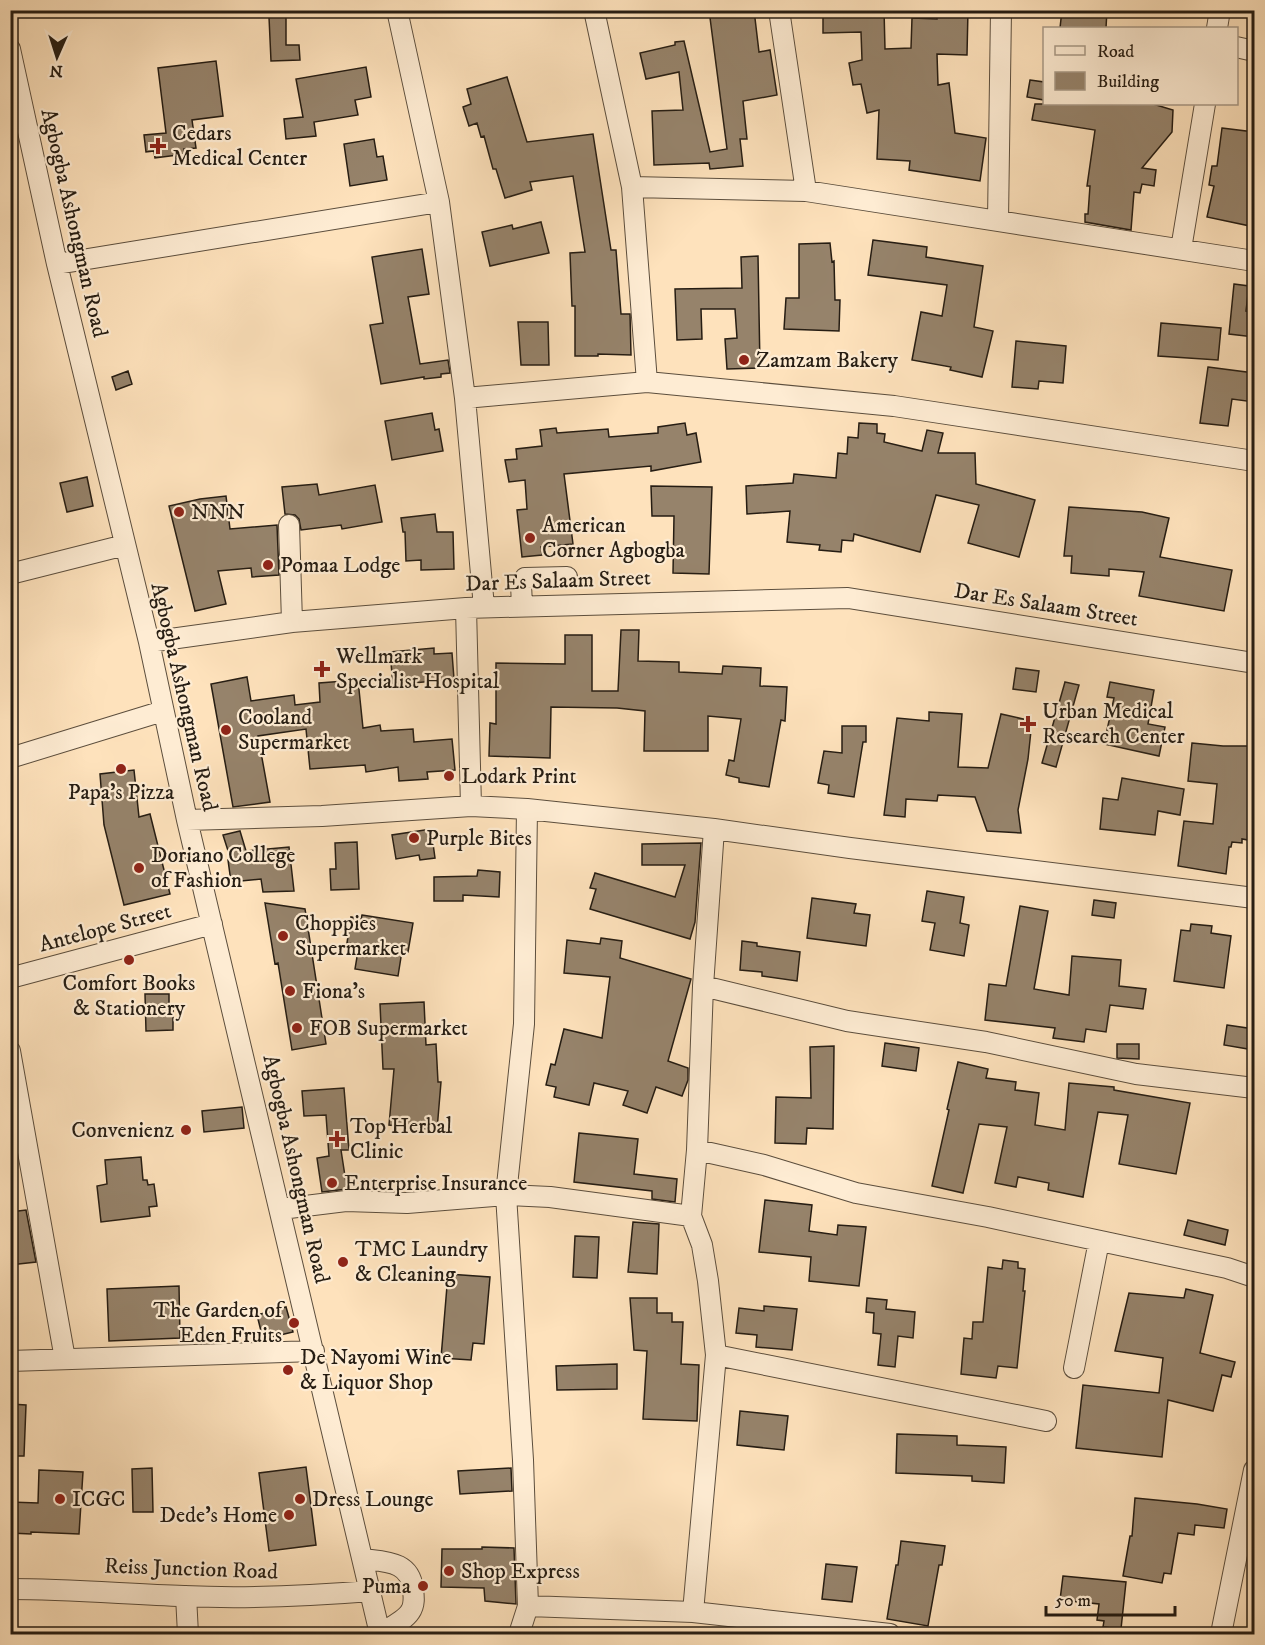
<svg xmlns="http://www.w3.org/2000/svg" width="1265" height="1645" font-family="'IM FELL DW Pica',serif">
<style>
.building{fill:#96836b;stroke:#261d13;stroke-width:1.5}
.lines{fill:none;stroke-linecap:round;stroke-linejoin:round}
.minor-casing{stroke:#5c4e3d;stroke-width:22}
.minor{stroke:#feecd3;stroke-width:20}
.poi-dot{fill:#8f2418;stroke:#feecd3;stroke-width:2}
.labels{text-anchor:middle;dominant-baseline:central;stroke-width:4.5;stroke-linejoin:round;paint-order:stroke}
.poi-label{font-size:22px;fill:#261d13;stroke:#feecd3;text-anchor:start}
.street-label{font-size:22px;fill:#261d13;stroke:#feecd3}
</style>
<rect width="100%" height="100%" fill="#fee2bc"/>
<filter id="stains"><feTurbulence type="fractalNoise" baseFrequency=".00333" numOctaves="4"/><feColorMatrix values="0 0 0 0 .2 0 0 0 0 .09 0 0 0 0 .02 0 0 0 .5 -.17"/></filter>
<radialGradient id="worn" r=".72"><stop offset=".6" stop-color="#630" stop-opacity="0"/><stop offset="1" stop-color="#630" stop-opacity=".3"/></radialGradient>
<!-- building -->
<path class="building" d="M709,10H754L759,52L770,50L777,95L743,101L747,139H740L743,166L710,169L709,163L654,165L652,111L683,110L679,72L646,79L640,53L675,45V42L684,41L710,152L727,149Z
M823,10H884L885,49L911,48L912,18L937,19V10H968L967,55L937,54L938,85L949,83L955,133L986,138L980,181L909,170L910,161L877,159L879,110L867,113L861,84L853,85L849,63L862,60L861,32L823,33Z
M1062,10H1107L1106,28H1060Z
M269,17H286V45H299L300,60L271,61Z
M216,61L223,116L192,120L196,148L184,149L185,154L155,158L154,151L146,152L144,135L166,133L158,68Z
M366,67L371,97L355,100L358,115L314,122L316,136L286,139L284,119L303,117L296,79Z
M507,77L527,142L593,134L611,250H616L621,314H630L631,355L598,354V356H575V306H572L570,253L585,252L573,176L530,182L532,190L505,198L496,169H493L484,136L481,137L477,123L469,126L463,107L471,104L467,89Z
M1030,80L1044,82V100L1027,97Z
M1035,104H1153L1173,110L1172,132L1142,168L1156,170L1154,186L1142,184L1140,193L1134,192L1131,230L1085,222V214H1088L1090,186H1087L1095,130L1032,120Z
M1222,128L1254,132V178L1252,201L1254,202L1250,226L1207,217L1214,186L1209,185L1212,166H1217Z
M374,139L377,157L383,156L387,180L350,186L344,144Z
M541,222L549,253L490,266L482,232L512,225L513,229Z
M873,240L927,247L926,257L983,266L974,327L993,331L982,377L950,370L951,367L912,360L921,312L942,316L947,285L868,275Z
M830,243L832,262L834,261L835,300H840L839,331L784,329L786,298H799V244Z
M422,249L429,294L408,297L420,364L448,360L450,373L441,374V377L424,379V377L381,384L370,325L383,323L372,257Z
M758,256L760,368L727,369L725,339L737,338L735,309H701L702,339L677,340L675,289L742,288L741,257Z
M1234,284L1249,286L1246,311L1254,312V337L1229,334Z
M518,322H548L549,365H521Z
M1161,323L1221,328L1218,360L1158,356Z
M1016,341L1066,346L1063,383L1039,381L1038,389L1012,387Z
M1208,367L1254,373V402L1232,399L1228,426L1200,423Z
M128,371L132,384L116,390L112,377Z
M432,413L435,430L439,429L443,451L392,460L385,421Z
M685,423L687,435L696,433L701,462L651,471V466L564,474L573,544L541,547L542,555L522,557L517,510L527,509L525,480L509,482L505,460L517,459L516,449L542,446L540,430L556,428L557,433L608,429L609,437L658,433V427Z
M859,423L877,424V433L885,434L884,442L922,451L927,430L943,433L938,453H975L976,484L1035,500L1019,557L968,543L979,505L936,495L920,552L854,534L853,541L842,540L841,552L819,550L820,545L787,542L790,511L747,514L746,486L793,483L794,474L836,478L838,453L847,454L848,437L858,438Z
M87,477L93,506L67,512L60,483Z
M317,484L319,495L375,485L382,522L342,529L341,525L301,530L299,519L295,515L285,514L282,487Z
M651,486L712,487L709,574L673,573L674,516H652Z
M226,496L230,529L277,525L279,575L252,577L251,568L218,571L226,604L195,611L169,506L200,499Z
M1069,507L1142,512L1169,518L1160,557L1232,570L1224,611L1139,596L1144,572L1109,569V576L1071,573L1072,556H1064Z
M435,514L437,532H453L454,569L421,570V560L406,561L405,532H403L401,518Z
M621,630H639L638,661L679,662V672L722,674L723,666L761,668L760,686L787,687L785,721L781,720L769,787L739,782V778L726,775L729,760L734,761L741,719L708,716V751H644L645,711L617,708L551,707L550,758L489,756L490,723L496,724V663L565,664V635H592V691H618Z
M434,648V654L452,653L454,679L393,685L390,652Z
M1016,668L1039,671L1036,692L1013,689Z
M247,677L251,701L294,695L295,705L320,702L319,683L358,680L363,728L380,725L381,731L413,729L414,742L452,739L455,770L427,772L428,779L399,781L398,767L366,772L365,765L310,769L306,729L258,736L270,802L233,807L211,684Z
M1065,682L1079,685L1056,767L1042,763Z
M1110,682L1154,690L1148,724L1165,727L1159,756L1104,744L1114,698L1107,697Z
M929,712L962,714L958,767L988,768L1001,714L1032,721L1028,759L1018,810L1021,833L987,831L975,797L938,795L937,801L906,799L905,817L884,815L897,718L929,721Z
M842,726H866V742H863L854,797L828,793L829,785L818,783L824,751L842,753Z
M1192,743L1223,746H1254V841L1242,839V843L1232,842L1231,847H1229L1226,874L1178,866L1184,821L1213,824L1217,784L1188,781Z
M134,770L139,817L150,814L170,894L124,905L104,825L100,774Z
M1122,778L1184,789L1180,815L1158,811L1155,835L1100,829L1103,798L1118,800Z
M431,829L435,858L420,860L419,855L396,859L392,835Z
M240,831L246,851L289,847L294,891L263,892L261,879L231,882L228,860H231L223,835Z
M357,842L359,889L331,890L330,869H336L335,843Z
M701,843L695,922L690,939L590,909L596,889L590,888L595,873L675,897L685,865H642V844Z
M478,870L500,872L499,897L463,895V901H434V877L477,876Z
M927,891L964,897L960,923L969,925L964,956L930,950L935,923L922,921Z
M812,898L856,904L854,913L870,915L866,946L807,938Z
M1094,900L1116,903L1114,918L1092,915Z
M265,903L305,909L326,1044L292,1050L278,963L275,964Z
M1020,906L1048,911L1034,989L1069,995L1072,956L1121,960L1119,986L1146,989L1143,1009L1110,1005L1106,1032L1086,1029L1084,1042L1053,1038L1055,1028L985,1020L989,984L1006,986Z
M362,915L413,923L408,952L402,951L398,976L355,969L359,945L347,943L351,917L361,919Z
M1191,924L1212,926L1211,933L1231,936L1224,988L1174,981L1181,930L1190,931Z
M601,938L622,941L620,958L691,979L668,1061L688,1068V1080L682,1096L656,1087L647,1113L623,1105L628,1091L594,1083L589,1105L554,1097L556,1087L546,1085L551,1064L555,1065L564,1029L602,1038L610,977L564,973L567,940L600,944Z
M742,941L757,943V946L800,952L797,981L762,976V972L740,970Z
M145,994H169V1008H173V1030L146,1031Z
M424,1002L426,1045L436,1044L438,1082H441L437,1130L389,1125L394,1069H383L380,1004Z
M1227,1025L1254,1029V1050L1224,1045Z
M885,1043L919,1048L916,1071L882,1066Z
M1117,1044H1139V1059L1117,1058Z
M834,1046L833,1129L807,1128L806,1144L775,1143L776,1097L811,1098L810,1047Z
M958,1062L988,1069L986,1078L1016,1082L1015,1090L1039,1093L1035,1125L1065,1130L1069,1083L1114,1087V1090L1190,1103L1176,1174L1119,1164L1128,1115L1098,1112L1083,1197L1048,1190L1049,1183L1018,1177L1016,1187L995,1183L1007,1127L979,1124L963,1193L932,1186L949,1110L947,1109Z
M344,1088L349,1150H341L347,1189L322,1192L317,1158L329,1156L326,1115L304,1116L302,1091Z
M242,1107L244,1128L204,1132L202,1111Z
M579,1133L638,1139L634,1174L677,1179L675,1202L652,1199V1191L574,1182Z
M141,1157L143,1180H147L148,1185L154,1184L157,1206L149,1207L150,1216L101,1222L97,1186L107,1184L105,1160Z
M765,1200L812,1205L809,1231L837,1235L838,1225L866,1227L859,1286L809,1281L811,1257L759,1252Z
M26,1210L36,1262L10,1265V1212Z
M1188,1220L1228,1230L1225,1245L1184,1235Z
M633,1222L659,1224L657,1274L628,1272Z
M575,1236L599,1237L597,1278L573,1277Z
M1003,1260L1018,1262V1268L1025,1269L1023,1291H1025L1017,1368L998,1366L996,1378L961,1374L964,1338L972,1339L973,1322H983L988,1267L1002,1269Z
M448,1274L490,1277L484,1344L473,1343L471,1360L441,1358Z
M179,1286L180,1338L109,1341L107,1289Z
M1186,1289L1213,1295L1200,1353L1235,1362L1231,1377L1222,1375L1213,1411L1168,1400L1162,1457L1076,1448L1083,1385L1159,1393L1163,1358L1115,1351L1129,1293L1184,1298Z
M630,1298H657V1313H672V1322H683L681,1364L699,1365L697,1421L643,1419L647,1351L634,1350Z
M867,1298L887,1300L886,1309L915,1312L913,1338L898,1336L895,1367L878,1365L881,1334L873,1333L874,1313L866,1312Z
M764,1306L797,1309L792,1350L756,1347L757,1335L736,1333L739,1308L764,1311Z
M286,1307L293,1332L263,1339L257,1315Z
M617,1364V1389L557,1390L556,1366Z
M10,1404L26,1405L24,1456H10Z
M740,1411L788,1416L784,1450L737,1445Z
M897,1434L957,1436V1445L1006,1447L1004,1483L972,1481V1476L896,1473Z
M306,1467L316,1545L269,1551L259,1473Z
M152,1468L153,1512H133L132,1469Z
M511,1468L512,1491L460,1494L458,1471Z
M39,1470L83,1472L79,1534L31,1532V1534L10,1533V1502L38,1503Z
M1135,1498L1197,1504L1227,1509L1224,1528L1195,1525L1194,1535L1178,1533L1171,1574L1164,1573L1162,1583L1123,1576L1130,1536H1132Z
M901,1541L945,1546L942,1565H939L928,1626L887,1619L896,1565H898Z
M482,1547L514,1548L516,1604L485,1601L484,1588L441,1587L442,1549H482Z
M826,1564L857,1567L852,1602L822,1599Z
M1063,1576L1126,1582L1121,1629L1103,1627L1104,1621L1097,1620L1099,1604L1060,1600Z"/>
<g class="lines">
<defs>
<path id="minor" d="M397,10L439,202L465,398L484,607
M594,10L632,187L647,382
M779,10L806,191
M1217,28L1220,10
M1236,47L1254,51
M10,49L57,264L149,642L187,820L380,1634
M632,187L806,191L1254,261
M998,220L1001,10
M1181,249L1205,104
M57,264L439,202
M465,398L647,382L894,406L1254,461
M289,525L292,622
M10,574L125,545
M522,606L521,584L525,578L567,577
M466,608L471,806
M149,642L292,622L466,608L848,598L1254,663
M10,758L163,711
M187,820L322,816L471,806L527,809L714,829L850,848L1254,898
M10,978L212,924
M703,986L847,1021L986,1042L1136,1074L1254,1088
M10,1051L65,1359
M697,1150L764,1165L856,1193L988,1217L1227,1268L1254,1277
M281,1209L346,1201L407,1203L506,1195L550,1197L691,1216
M716,1355L1046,1421
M10,1361L314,1351
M1074,1368L1099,1241
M363,1559C386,1562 410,1561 413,1589C414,1597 415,1605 410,1612C405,1620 389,1628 380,1634
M10,1589C68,1589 126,1594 184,1596C246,1599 309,1596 371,1591
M186,1596L188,1634
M528,1606L693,1612L890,1634
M693,1612L716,1355L708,1281L702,1245L691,1216L697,1150L703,986L714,829
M519,1634L528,1606L523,1460L506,1195L524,1024L527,809
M1221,1634L1254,1470"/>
</defs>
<!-- minor casing -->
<use href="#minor" class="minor-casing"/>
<!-- minor -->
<use href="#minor" class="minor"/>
</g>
<!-- markers -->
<g class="poi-dot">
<path d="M155 137h6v6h6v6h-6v6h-6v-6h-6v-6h6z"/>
<circle cx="744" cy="360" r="6"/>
<circle cx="179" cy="512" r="6"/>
<circle cx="530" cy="538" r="6"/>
<circle cx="268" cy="565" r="6"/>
<path d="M319 660h6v6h6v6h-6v6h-6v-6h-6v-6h6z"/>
<path d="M1025 715h6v6h6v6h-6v6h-6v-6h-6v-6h6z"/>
<circle cx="226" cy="730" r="6"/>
<circle cx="121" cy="769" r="6"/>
<circle cx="449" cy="776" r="6"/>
<circle cx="414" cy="838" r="6"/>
<circle cx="139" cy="868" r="6"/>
<circle cx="283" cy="936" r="6"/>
<circle cx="129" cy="960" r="6"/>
<circle cx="290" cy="991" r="6"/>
<circle cx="297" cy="1028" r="6"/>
<circle cx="186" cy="1130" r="6"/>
<path d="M334 1130h6v6h6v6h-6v6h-6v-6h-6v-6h6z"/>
<circle cx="332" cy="1183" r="6"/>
<circle cx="343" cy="1262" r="6"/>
<circle cx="294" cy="1323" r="6"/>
<circle cx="288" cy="1370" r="6"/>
<circle cx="60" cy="1499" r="6"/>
<circle cx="300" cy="1499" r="6"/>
<circle cx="289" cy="1515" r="6"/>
<circle cx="449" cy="1571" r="6"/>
<circle cx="423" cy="1586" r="6"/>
</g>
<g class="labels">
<!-- poi labels -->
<g class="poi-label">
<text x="172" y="133">Cedars<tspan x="172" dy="25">Medical Center</tspan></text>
<text x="756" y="360">Zamzam Bakery</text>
<text x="191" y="512">NNN</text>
<text x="542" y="525">American<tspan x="542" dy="25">Corner Agbogba</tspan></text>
<text x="280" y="565">Pomaa Lodge</text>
<text x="336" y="656">Wellmark<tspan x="336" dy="25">Specialist Hospital</tspan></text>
<text x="1042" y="711">Urban Medical<tspan x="1042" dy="25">Research Center</tspan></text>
<text x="238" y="717">Cooland<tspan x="238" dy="25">Supermarket</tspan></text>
<text x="461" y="776">Lodark Print</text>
<text x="121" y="792" text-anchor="middle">Papa's Pizza</text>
<text x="426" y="838">Purple Bites</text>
<text x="151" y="855">Doriano College<tspan x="151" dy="25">of Fashion</tspan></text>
<text x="295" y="923">Choppies<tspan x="295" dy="25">Supermarket</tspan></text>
<text x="129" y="983" text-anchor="middle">Comfort Books<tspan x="129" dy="25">&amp; Stationery</tspan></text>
<text x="302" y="991">Fiona's</text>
<text x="309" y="1028">FOB Supermarket</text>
<text x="350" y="1126">Top Herbal<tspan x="350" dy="25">Clinic</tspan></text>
<text x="174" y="1130" text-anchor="end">Convenienz</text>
<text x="344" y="1183">Enterprise Insurance</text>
<text x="355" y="1249">TMC Laundry<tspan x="355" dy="25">&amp; Cleaning</tspan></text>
<text x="282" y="1310" text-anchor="end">The Garden of<tspan x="282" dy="25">Eden Fruits</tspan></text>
<text x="300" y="1357">De Nayomi Wine<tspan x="300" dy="25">&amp; Liquor Shop</tspan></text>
<text x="72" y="1499">ICGC</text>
<text x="312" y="1499">Dress Lounge</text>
<text x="277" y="1515" text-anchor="end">Dede's Home</text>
<text x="461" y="1571">Shop Express</text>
<text x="411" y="1586" text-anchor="end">Puma</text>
</g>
<!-- street labels -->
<g class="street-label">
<text transform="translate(74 223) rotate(77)">Agbogba Ashongman Road</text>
<text transform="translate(558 581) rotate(-2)">Dar Es Salaam Street</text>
<text transform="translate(1046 605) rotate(9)">Dar Es Salaam Street</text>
<text transform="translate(184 697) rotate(77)">Agbogba Ashongman Road</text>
<text transform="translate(105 928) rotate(-15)">Antelope Street</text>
<text transform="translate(296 1169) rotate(77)">Agbogba Ashongman Road</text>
<text transform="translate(191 1569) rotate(2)">Reiss Junction Road</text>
</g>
</g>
<!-- margin -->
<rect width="1265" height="1645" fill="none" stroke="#fee2bc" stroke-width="36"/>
<rect x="12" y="12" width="1241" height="1621" fill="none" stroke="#261d13" stroke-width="3"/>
<rect x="18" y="18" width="1229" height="1609" fill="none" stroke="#261d13" stroke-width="1.5"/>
<!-- legend -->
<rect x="1043" y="27" width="195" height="78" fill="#feecd3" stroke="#a89986" stroke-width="1.5"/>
<rect x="1055" y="46" width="30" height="9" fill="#feecd3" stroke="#a89986" stroke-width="1.5"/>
<text x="1097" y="57" font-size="18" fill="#261d13">Road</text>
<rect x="1055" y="72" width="30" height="18" fill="#96836b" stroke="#a89986" stroke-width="1.5"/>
<text x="1097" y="87" font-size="18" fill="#261d13">Building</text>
<!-- north arrow -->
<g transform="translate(57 57) rotate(183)" stroke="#feecd3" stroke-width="4.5" paint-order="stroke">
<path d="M0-4.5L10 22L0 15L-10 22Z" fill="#261d13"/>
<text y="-9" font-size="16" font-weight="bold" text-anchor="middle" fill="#261d13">N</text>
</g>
<!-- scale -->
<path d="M1046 1606v9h129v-9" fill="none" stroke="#261d13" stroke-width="3"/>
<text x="1055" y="1606" font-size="18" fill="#261d13" stroke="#feecd3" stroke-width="4.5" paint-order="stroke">50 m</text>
<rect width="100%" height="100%" filter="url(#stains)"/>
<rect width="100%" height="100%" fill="url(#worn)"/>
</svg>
